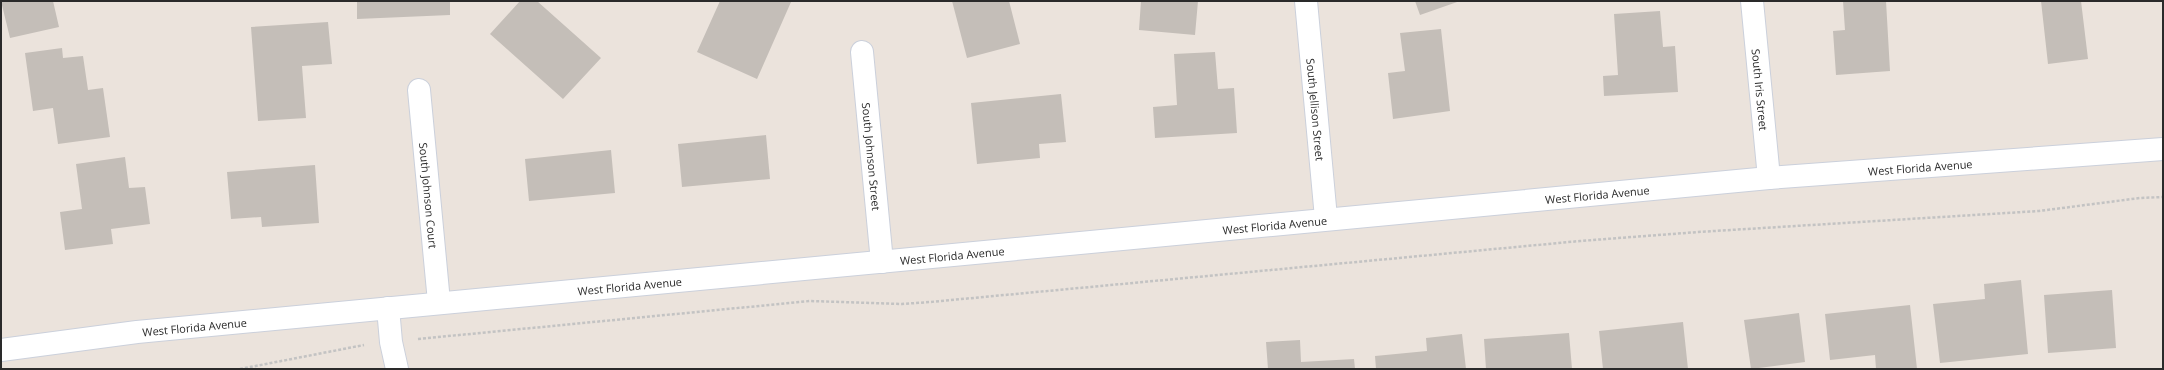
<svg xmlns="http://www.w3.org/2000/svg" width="2164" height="370" font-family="'Open Sans',sans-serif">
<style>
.building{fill:#c4beb8}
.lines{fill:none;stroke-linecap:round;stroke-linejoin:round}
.street-casing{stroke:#cbd0db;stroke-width:24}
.secondary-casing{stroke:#cbd0db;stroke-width:24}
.path{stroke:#c3c3c3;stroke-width:2.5;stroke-dasharray:3 2;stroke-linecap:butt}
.street{stroke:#fff;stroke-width:22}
.secondary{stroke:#fff;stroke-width:22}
.labels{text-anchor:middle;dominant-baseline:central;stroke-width:3;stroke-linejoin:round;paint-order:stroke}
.street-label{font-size:11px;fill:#2a2a2a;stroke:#fff}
</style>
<rect width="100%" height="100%" fill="#ebe3dc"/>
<!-- building -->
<path class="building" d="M1,1H53L59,27L10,38Z
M357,1H450V15L357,19Z
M520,1H537L601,58L563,99L490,34Z
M720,1L791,2L757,79L697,52Z
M952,1H1009L1020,44L967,58Z
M1141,1H1198L1195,35L1139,30Z
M1415,1H1460L1420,15Z
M1843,1H1886L1890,71L1836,75L1833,31L1845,30Z
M2041,1H2081L2088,59L2048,64Z
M1660,11L1663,47L1675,46L1678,92L1604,96L1603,76L1618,75L1614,14Z
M328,22L332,64L302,66L306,118L258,121L251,27Z
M1441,29L1450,111L1393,119L1388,73L1405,71L1400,33Z
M62,48L63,58L83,56L88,90L103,88L110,137L58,144L53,108L33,111L25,53Z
M1215,52L1218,89L1234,88L1237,133L1155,138L1153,107L1177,105L1174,54Z
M1061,94L1066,142L1039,144L1040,158L977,164L971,103Z
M766,135L770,179L682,187L678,144Z
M611,150L615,193L529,201L525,159Z
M125,157L129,188L145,187L150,224L111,229L113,244L65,250L60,212L82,209L76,164Z
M315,165L319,223L262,227L261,217L231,219L227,172Z
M2021,280L2028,354L1940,363L1933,304L1985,299L1984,284Z
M2112,290L2116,348L2048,353L2044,295Z
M1910,305L1917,369H1876L1875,355L1830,360L1825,314Z
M1799,313L1805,362L1751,369L1744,320Z
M1683,322L1688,369H1603L1599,331Z
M1569,333L1572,369H1486L1484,339Z
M1462,334L1466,369H1376L1375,356L1427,351L1426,338Z
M1300,340L1301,362L1354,359L1355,369H1268L1266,342Z"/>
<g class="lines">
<defs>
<g id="street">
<path id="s1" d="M1306,1L1326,218"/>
<path id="s2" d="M1752,1L1769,178"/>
<path id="s3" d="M862,52L882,262"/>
<path id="s4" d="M419,90L439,302"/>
<path d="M388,308L391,342L397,369"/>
</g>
<g id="secondary">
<path id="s5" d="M1,350L137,332L1769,178L2163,149"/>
</g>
</defs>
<!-- street casing -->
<use href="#street" class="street-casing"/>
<!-- secondary casing -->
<use href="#secondary" class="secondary-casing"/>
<!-- path -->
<path class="path" d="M418,339L810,301L902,304L930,302L1580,241L1698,232L2039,211L2140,198L2163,197
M240,369L364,345"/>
<!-- street -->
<use href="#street" class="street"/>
<!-- secondary -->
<use href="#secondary" class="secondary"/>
</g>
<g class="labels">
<!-- street labels -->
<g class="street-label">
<text stroke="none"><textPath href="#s2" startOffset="89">South Iris Street</textPath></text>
<text stroke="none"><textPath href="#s1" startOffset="109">South Jellison Street</textPath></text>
<text stroke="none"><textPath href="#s3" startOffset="105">South Johnson Street</textPath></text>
<text stroke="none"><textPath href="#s5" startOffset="1928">West Florida Avenue</textPath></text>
<text stroke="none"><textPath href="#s5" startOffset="1604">West Florida Avenue</textPath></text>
<text stroke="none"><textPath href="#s4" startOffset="106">South Johnson Court</textPath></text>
<text stroke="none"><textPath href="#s5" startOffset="1280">West Florida Avenue</textPath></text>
<text stroke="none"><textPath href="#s5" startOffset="956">West Florida Avenue</textPath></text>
<text stroke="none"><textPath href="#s5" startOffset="632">West Florida Avenue</textPath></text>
<text stroke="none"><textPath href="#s5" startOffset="195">West Florida Avenue</textPath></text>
</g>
</g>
<!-- border -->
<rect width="2164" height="370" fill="none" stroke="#2a2a2a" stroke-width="4"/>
</svg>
